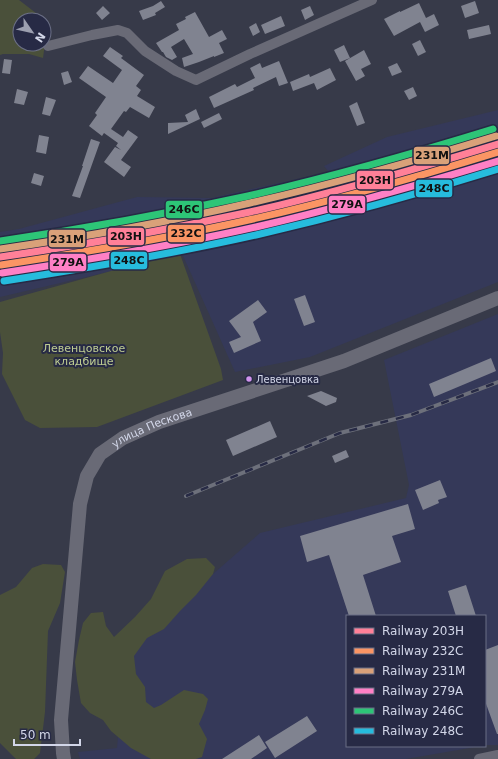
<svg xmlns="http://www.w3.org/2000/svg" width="498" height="759" font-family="'DejaVu Sans',sans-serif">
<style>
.built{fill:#353959}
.green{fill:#4a503a;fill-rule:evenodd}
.building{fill:#808390}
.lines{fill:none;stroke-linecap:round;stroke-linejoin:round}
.street{stroke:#696a76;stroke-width:10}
.secondary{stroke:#696a76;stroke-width:14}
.rail-casing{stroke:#6d707b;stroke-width:4}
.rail{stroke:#272a45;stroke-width:2.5;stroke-dasharray:8;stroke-linecap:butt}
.rail-1-casing{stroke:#272a45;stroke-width:10}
.rail-2-casing{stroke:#272a45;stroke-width:10}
.rail-3-casing{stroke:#272a45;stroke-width:10}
.rail-4-casing{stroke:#272a45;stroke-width:10}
.rail-5-casing{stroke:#272a45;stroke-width:10}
.rail-6-casing{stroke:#272a45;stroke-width:10}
.rail-1{stroke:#ff8098;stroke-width:7}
.rail-2{stroke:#fb9564;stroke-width:7}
.rail-3{stroke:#d9a179;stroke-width:7}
.rail-4{stroke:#ff80c5;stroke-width:7}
.rail-5{stroke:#2dc577;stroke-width:7}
.rail-6{stroke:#26bcdd;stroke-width:7}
.bus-dot{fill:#d193ec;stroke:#272a45;stroke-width:1.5}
.labels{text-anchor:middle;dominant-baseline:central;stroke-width:4;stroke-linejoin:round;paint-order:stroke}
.bus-label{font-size:10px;fill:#d2d6e8;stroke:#272a45;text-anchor:start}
.park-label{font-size:11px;fill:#bfcd92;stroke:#272a45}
.street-label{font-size:11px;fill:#d2d6e8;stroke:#272a45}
.line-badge{stroke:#272a45;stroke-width:1.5}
.pale-badge-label{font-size:11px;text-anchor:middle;font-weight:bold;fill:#111}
</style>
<rect width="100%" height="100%" fill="#373a49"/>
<!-- built -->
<path class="built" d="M498,110V282L310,357L235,372L180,249L151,262L0,297V232L19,229L137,197L211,198L329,172L324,166L387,137Z
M498,314V745H485V616H347V746H481L406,759H80L78,752L117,748L126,644L213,574L260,533L406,498L409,485L384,360Z"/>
<!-- green -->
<path class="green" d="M0,0H19L45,20L46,36L43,58L29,54H3L0,55ZM20,20H44V44H20Z
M172,254H180L221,369L223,380L97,427L40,428L25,420L2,374L3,353L0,332V302Z
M206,558L215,567L213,574L196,595L180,611L164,629L147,638L134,656L136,674L145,687L146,702L154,708L161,705L184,690L203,694L208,699L205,710L199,724L207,739L202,757L196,759H151L131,748L111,731L103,720L90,713L81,703L77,680L75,662L79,640L83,623L91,613L103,612L106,626L114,637L135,617L151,599L165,571L187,559Z
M43,564L61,565L65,572L60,603L48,631L45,712L40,753L34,759H16L0,743V595L16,587L32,568Z"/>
<!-- building -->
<path class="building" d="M161,1L165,7L155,13L156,15L143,20L139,11L153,6Z
M475,1L479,13L465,18L461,6Z
M419,3L426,18L434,14L439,25L425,32L420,22L394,36L384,19L400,11V12Z
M103,6L110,13L102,20L96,13Z
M310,6L314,15L305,20L301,10Z
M195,12L209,37L222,30L227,39L219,43L224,53L214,57V56L199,62L184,67L182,58L193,54L184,39L171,47L177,57L172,60L166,57L163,52H162L156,43L179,30L176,24L186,19L185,17Z
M281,16L285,26L265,34L261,25Z
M256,23L260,32L253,36L249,27Z
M489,25L491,34L469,39L467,30Z
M420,40L426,52L418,56L412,44Z
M344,45L350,58L340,62L334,50Z
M110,47L123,56L121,58L144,75L136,86L141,90L137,96L155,107L149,118L130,107L126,112L124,111L111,129L123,137L128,130L138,137L121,160L131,167L124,177L104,162L115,147L121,150L116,146L118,143L104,133L102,136L89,126L97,115L95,113L106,97L79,78L88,66L113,83L122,70L103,56Z
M364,50L371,64L361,69L365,76L356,81L345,61Z
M4,59L12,60L10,74L2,73Z
M279,61L288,83L279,86L276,77L253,88L254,90L214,108L209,97L235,84L237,87L255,78L250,68L260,63L262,68Z
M397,63L402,72L392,76L388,67Z
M330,68L336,80L317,90L314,83L293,91L290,82L309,74L310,77Z
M68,71L72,82L64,85L61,73Z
M413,87L417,96L409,100L404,91Z
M17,89L28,92L24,105L14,103Z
M46,97L56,100L50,116L42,114Z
M357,102L365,123L357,126L349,106Z
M196,109L200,119L168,134V123L188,122L185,115Z
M219,113L222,119L204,128L201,122Z
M39,135L49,137L46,154L36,152Z
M91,139L100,142L80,198L72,196L83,166H82Z
M34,173L44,176L41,186L31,183Z
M305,295L315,322L304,326L294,299Z
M258,300L267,312L253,322L261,341L234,353L229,342L241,337L229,321Z
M491,358L496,371L434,397L429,384Z
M321,391L337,398L336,402L326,406L307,396Z
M270,421L277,437L233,456L226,440Z
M346,450L349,457L335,463L332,456Z
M440,480L447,497L438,500L439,503L423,510L415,490Z
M408,504L415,529L392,536L401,562L363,575L376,616H349L329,555L307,562L300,536Z
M466,585L476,616H456L448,591Z
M498,645V734H497L485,701V650Z
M307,716L317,731L275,758L265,742Z
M259,735L267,748L251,759H222Z"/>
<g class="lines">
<!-- street -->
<path class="street" d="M48,46L92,35L118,30L127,33L145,51L176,71L196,80L250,54L372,0
M479,759L498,755"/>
<!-- secondary -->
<path class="secondary" id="s1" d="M64,759L63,753L61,720L80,504L87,476L100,454L123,438L159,422L344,361L498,298"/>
<defs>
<path id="rail" d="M0,264C98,251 195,233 291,210C361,193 429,172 498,152
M186,496L340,433L411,415L498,382"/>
</defs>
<!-- rail casing -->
<use href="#rail" class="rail-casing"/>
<!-- rail -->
<use href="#rail" class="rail"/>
<defs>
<path id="rail-1" d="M0,257C84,245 167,230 250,212C334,193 416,169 498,144"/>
<path id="rail-2" d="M1,265C86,252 170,238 253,219C336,200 417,177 498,152"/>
<path id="rail-3" d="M0,249C84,237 168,222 250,203C333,184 415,161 496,136"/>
<path id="rail-4" d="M2,273C87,260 172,246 256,227C337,208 418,185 498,161"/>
<path id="rail-5" d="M0,241C83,229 166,214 248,196C330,177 412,154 493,129"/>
<path id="rail-6" d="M4,281C88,268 172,254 256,235C338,216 418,194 498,169"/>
</defs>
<!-- rail-1 casing -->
<use href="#rail-1" class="rail-1-casing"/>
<!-- rail-2 casing -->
<use href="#rail-2" class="rail-2-casing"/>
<!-- rail-3 casing -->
<use href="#rail-3" class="rail-3-casing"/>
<!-- rail-4 casing -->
<use href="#rail-4" class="rail-4-casing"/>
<!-- rail-5 casing -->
<use href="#rail-5" class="rail-5-casing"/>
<!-- rail-6 casing -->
<use href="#rail-6" class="rail-6-casing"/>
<!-- rail-1 -->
<use href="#rail-1" class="rail-1"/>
<!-- rail-2 -->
<use href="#rail-2" class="rail-2"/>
<!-- rail-3 -->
<use href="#rail-3" class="rail-3"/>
<!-- rail-4 -->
<use href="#rail-4" class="rail-4"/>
<!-- rail-5 -->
<use href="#rail-5" class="rail-5"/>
<!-- rail-6 -->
<use href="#rail-6" class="rail-6"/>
</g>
<!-- markers -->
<circle class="bus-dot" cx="249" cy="379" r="3.5"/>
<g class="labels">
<!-- bus labels -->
<g class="bus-label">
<text x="256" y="379">Левенцовка</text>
</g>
<!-- park labels -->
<g class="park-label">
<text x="84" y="348">Левенцовское<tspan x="84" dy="13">кладбище</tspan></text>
</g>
<!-- street labels -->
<g class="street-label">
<text stroke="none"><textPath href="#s1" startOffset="369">улица Пескова</textPath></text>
</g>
</g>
<g class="line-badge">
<rect x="413" y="146" width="37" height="19" rx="4" fill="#d9a179"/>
<rect x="356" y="170" width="38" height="20" rx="4" fill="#ff8098"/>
<rect x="415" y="179" width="38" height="19" rx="4" fill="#26bcdd"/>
<rect x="328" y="195" width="38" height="19" rx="4" fill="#ff80c5"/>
<rect x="165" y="200" width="38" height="19" rx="4" fill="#2dc577"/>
<rect x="167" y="224" width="38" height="19" rx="4" fill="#fb9564"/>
<rect x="107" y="227" width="38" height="19" rx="4" fill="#ff8098"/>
<rect x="48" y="229" width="38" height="19" rx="4" fill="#d9a179"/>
<rect x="110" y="251" width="38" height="19" rx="4" fill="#26bcdd"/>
<rect x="49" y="253" width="38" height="19" rx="4" fill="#ff80c5"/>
</g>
<g class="pale-badge-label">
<text x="432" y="159">231М</text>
<text x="375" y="184">203Н</text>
<text x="434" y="192">248С</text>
<text x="347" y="208">279А</text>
<text x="184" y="213">246С</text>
<text x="186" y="237">232C</text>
<text x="126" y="240">203Н</text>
<text x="67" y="243">231М</text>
<text x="129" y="264">248С</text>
<text x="68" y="266">279А</text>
</g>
<!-- legend -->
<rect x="346" y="615" width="140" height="132" fill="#272a45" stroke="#6b6f86"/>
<rect x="354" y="628" width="20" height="6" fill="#ff8098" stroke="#6b6f86"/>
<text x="382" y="635" font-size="12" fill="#d2d6e8">Railway 203Н</text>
<rect x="354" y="648" width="20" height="6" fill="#fb9564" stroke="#6b6f86"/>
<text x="382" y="655" font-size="12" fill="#d2d6e8">Railway 232C</text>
<rect x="354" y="668" width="20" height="6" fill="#d9a179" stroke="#6b6f86"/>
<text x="382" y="675" font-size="12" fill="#d2d6e8">Railway 231М</text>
<rect x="354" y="688" width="20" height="6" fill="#ff80c5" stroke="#6b6f86"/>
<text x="382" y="695" font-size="12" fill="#d2d6e8">Railway 279А</text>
<rect x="354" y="708" width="20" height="6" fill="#2dc577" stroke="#6b6f86"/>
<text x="382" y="715" font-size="12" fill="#d2d6e8">Railway 246С</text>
<rect x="354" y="728" width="20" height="6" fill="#26bcdd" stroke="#6b6f86"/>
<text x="382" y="735" font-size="12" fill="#d2d6e8">Railway 248С</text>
<!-- north arrow -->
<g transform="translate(32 32) rotate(124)"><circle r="19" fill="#272a45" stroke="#6b6f86"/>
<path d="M0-3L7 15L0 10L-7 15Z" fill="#9c9fb0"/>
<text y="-6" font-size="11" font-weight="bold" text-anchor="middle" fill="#d2d6e8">N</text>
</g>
<!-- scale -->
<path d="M14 739v6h66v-6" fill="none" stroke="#d2d6e8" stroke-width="2"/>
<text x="20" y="739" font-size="12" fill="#d2d6e8" stroke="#272a45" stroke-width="3" paint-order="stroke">50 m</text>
</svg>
